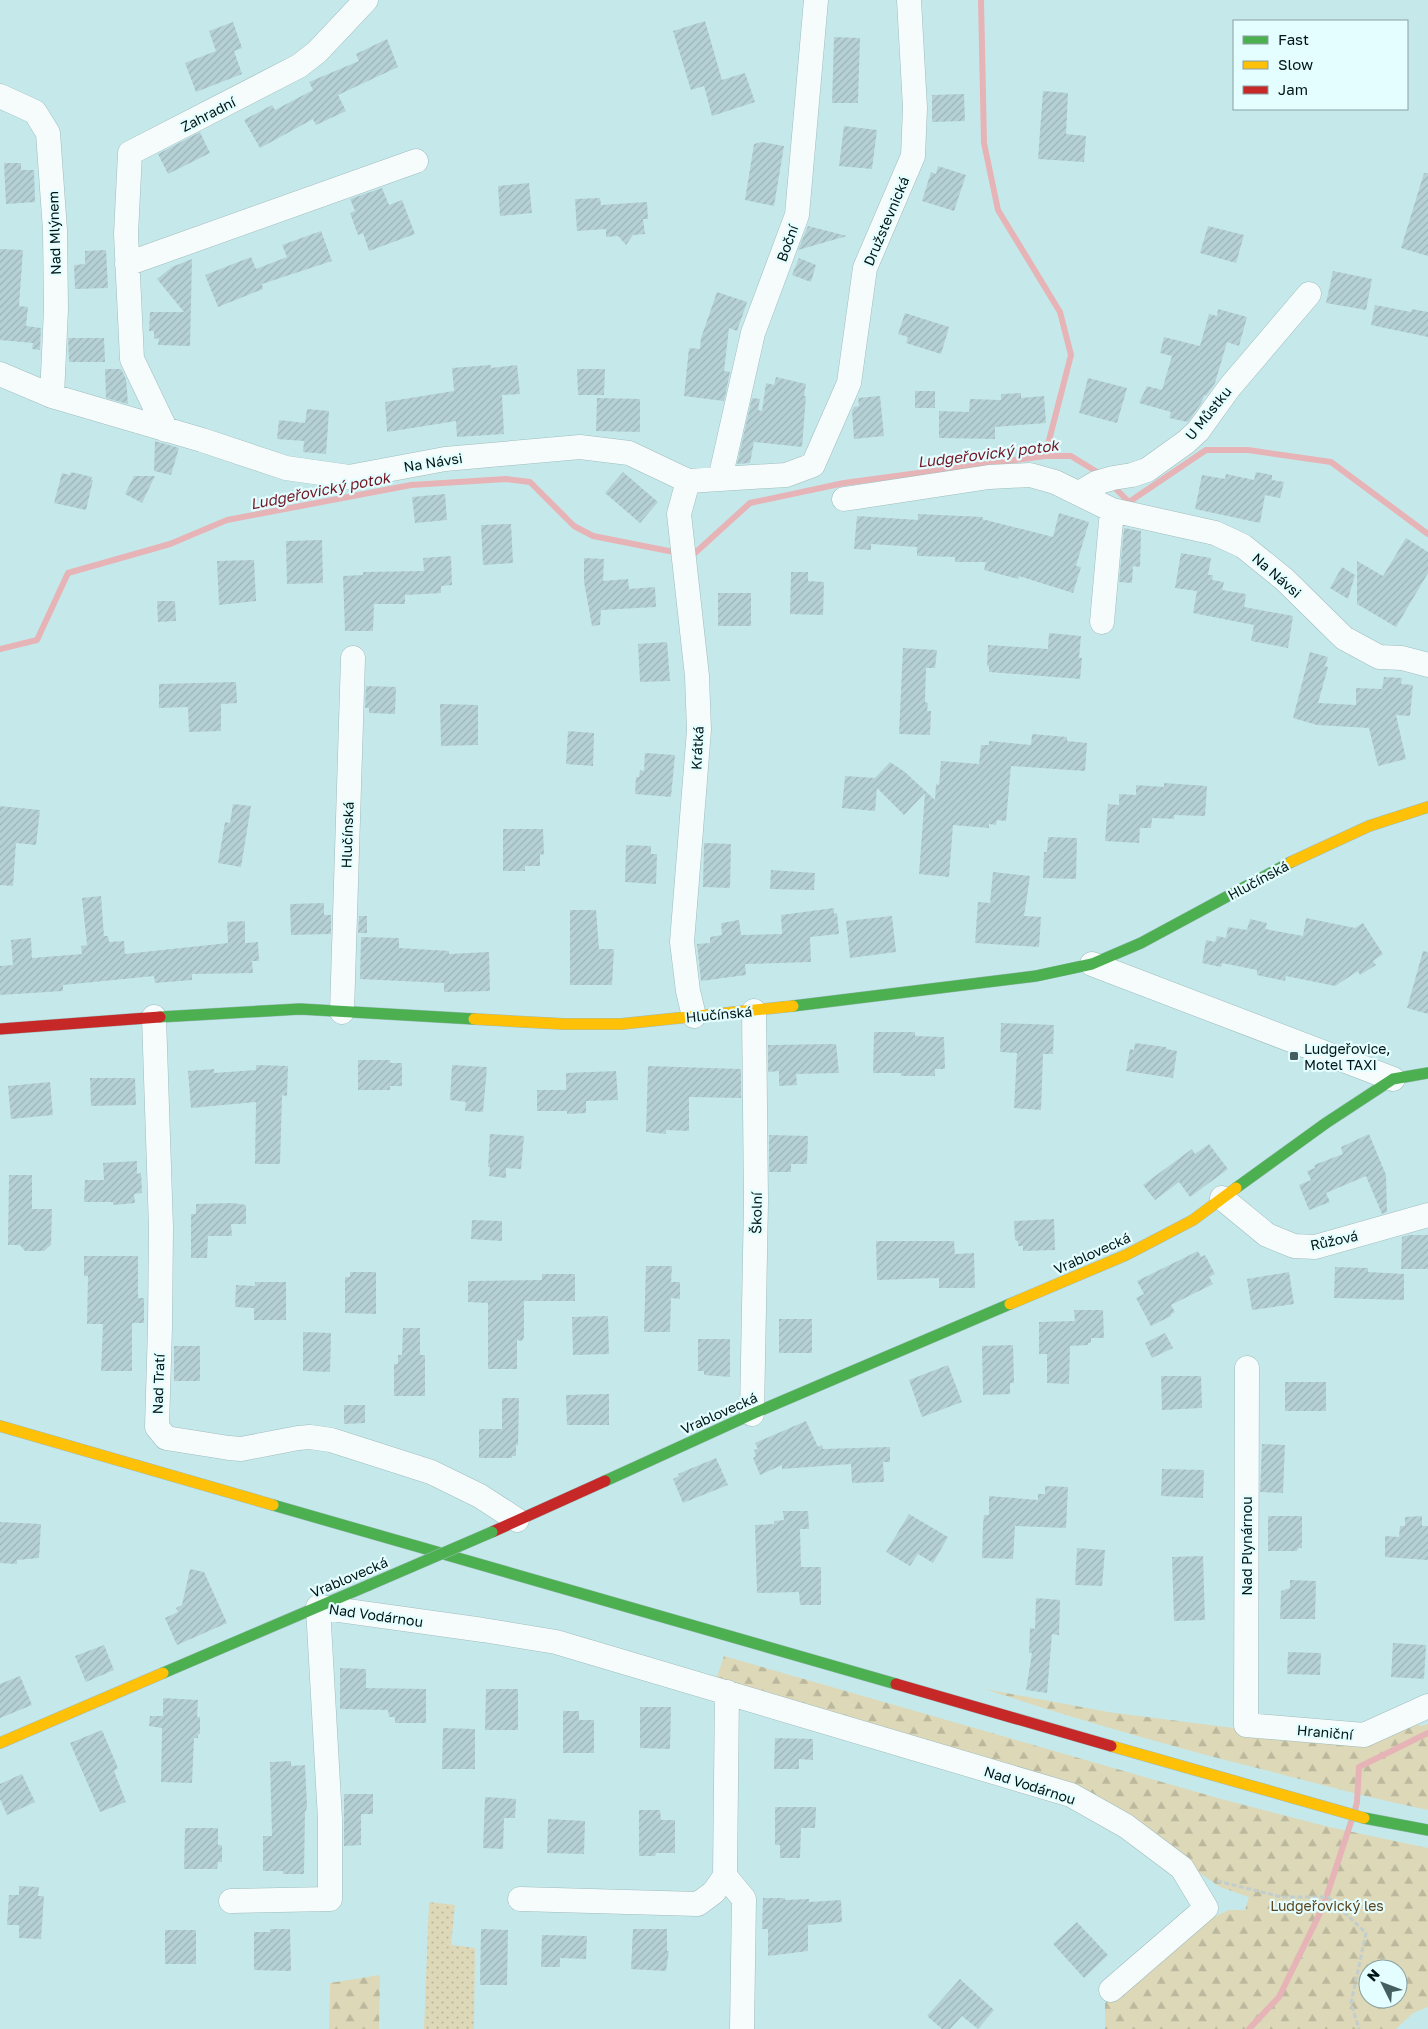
<svg xmlns="http://www.w3.org/2000/svg" width="1428" height="2029" font-family="'Golos Text',sans-serif">
<style>
.green{fill:url(#green-dots)}
.forest{fill:url(#forest-firs);fill-rule:evenodd}
.lines{fill:none;stroke-linecap:round;stroke-linejoin:round}
.stream{stroke:#e6b4b6;stroke-width:6}
.building{fill:url(#building-hatch)}
.street-casing{stroke:#9fbcbd;stroke-width:25}
.fast-casing{stroke:#9fbcbd;stroke-width:12}
.slow-casing{stroke:#9fbcbd;stroke-width:12}
.jam-casing{stroke:#9fbcbd;stroke-width:12}
.path{stroke:#c2cdcd;stroke-width:3;stroke-dasharray:5 2.5;stroke-linecap:butt}
.street{stroke:#f6fcfc;stroke-width:24}
.fast{stroke:#4caf50;stroke-width:11}
.slow{stroke:#ffc107;stroke-width:11}
.jam{stroke:#c62828;stroke-width:11}
.fast-bridge-casing{stroke:#9fbcbd;stroke-width:12;stroke-linecap:butt}
.fast-bridge{stroke:#4caf50;stroke-width:11}
.poi-dot{fill:#455f61;stroke:#e4fdfe;stroke-width:2}
.labels{text-anchor:middle;dominant-baseline:central;stroke-width:4.5;stroke-linejoin:round;paint-order:stroke}
.street-label{font-size:14px;fill:#001516;stroke:#e4fdfe}
.poi-label{font-size:14px;fill:#001516;stroke:#e4fdfe;text-anchor:start}
.park-label{font-size:14px;fill:#5b441d;stroke:#e4fdfe}
.water-label{font-size:15px;font-style:italic;fill:#731523;stroke:#e4fdfe}
</style>
<defs>
<pattern id="green-dots" width="8" height="8" patternUnits="userSpaceOnUse" patternTransform="scale(1.25)"><rect width="8" height="8" fill="#dcd8b8"/><path d="M2 2h.1M6 6h.1" fill="none" stroke="#bbb89d" stroke-width="1.8" stroke-linecap="round"/></pattern>
<pattern id="forest-firs" width="22" height="20" patternUnits="userSpaceOnUse" patternTransform="scale(1.25)"><rect width="22" height="20" fill="#dcd8b8"/><path d="M5 1l3.5 6h-7zM16 11l3.5 6h-7z" fill="#bbb89d"/></pattern>
<pattern id="building-hatch" width="6" height="6" patternUnits="userSpaceOnUse" patternTransform="scale(1.25)"><rect width="6" height="6" fill="#b6d1d6"/><path d="M-1 1l2-2M0 6l6-6M5 7l2-2" fill="none" stroke="#9bb3b7"/></pattern>
</defs>
<rect width="100%" height="100%" fill="#c5e9eb"/>
<!-- green -->
<path class="green" d="M429,1902L455,1905L451,1945L475,1948L474,2029H424Z"/>
<!-- forest -->
<path class="forest" d="M724,1656L1221,1799L1329,1827L1428,1848V2007L1413,2013L1396,2029H1105V2003L1214,1917L1229,1910H1245L1249,1897L1220,1887L1197,1871L1148,1829L716,1680ZM1368,1969H1398V1999H1368Z
M985,1689L1108,1712L1249,1730L1413,1722L1421,1726L1428,1724V1810C1374,1799 1322,1785 1269,1771C1173,1747 1078,1720 985,1689Z
M380,1975L379,2029H329L330,1983Z"/>
<g class="lines">
<!-- stream -->
<path class="stream" d="M981,0L984,143L998,210L1060,312L1071,355L1045,456
M1111,484L1129,502L1206,450H1248L1331,462L1428,534
M695,553L750,503L844,483L1045,456H1071L1102,475
M0,649L37,640L68,573L170,544L227,520L411,485L506,479L530,482L574,526L593,536L674,552
M1355,1810L1357,1802L1359,1767L1428,1733
M1249,2029L1279,1997L1323,1907L1351,1822"/>
</g>
<!-- building -->
<path class="building" d="M705,21L722,80L745,73L755,102L712,116L704,86L691,90L673,31Z
M233,22L242,48L234,51L242,74L196,92L185,63L216,51L209,31Z
M834,37L860,38L858,103H832Z
M387,39L398,67L338,95L346,111L316,125L313,119L260,148L244,120L272,105L275,110L313,90L309,82L359,61L356,54Z
M1043,91L1068,93L1066,134L1086,136L1084,162L1038,159Z
M964,94L965,121L932,122V95Z
M844,126L877,130L872,169L839,166Z
M200,132L210,153L168,174L158,154Z
M762,142L784,146L774,206L745,200L754,144Z
M4,163H21V170H34L35,202L6,204Z
M938,166L966,175L954,211L922,201L931,172L936,174Z
M1424,173H1428V256L1401,248Z
M529,183L532,213L500,216L498,186Z
M382,188L389,205L402,200L415,234L369,251L363,233L358,235L350,213L355,211L350,199Z
M600,198L601,205L647,202L648,219H643L645,234L633,235L626,245L618,236L606,237V229L577,231L575,199Z
M808,226L847,236L798,250Z
M1208,226L1244,235L1236,263L1200,253Z
M321,231L332,261L262,284L263,289L218,307L205,275L251,257L256,269L287,257L282,245Z
M0,249L23,250L19,306L28,307L26,326L41,328L40,350L32,349L33,343L0,340Z
M106,250L108,288L75,289L74,265L85,264V251Z
M799,258L816,265L811,282L792,275Z
M192,259L190,346L158,345L159,338L154,339V331H149L150,312H184L157,279L172,267Z
M1333,271L1372,279L1366,310L1326,303Z
M717,292L747,302L737,331L729,328L724,371L730,372L724,401L684,396L689,348L700,349L701,338Z
M1375,305L1411,312L1412,309L1428,312V337L1371,325Z
M1218,309L1247,317L1239,346L1227,342L1215,383L1206,396L1204,395L1202,402L1188,422L1169,418L1171,412L1139,403L1147,386L1162,390L1172,356L1160,353L1164,337L1200,346L1209,314L1217,316Z
M905,313L949,327L941,354L906,343L908,337L898,334Z
M68,338H104L105,362H69Z
M491,365V368L517,365L520,394L502,395L504,434L457,437L456,421L387,432L385,402L454,391L452,368Z
M105,369H121L126,379L128,404L106,398Z
M577,369H605L604,395H578Z
M776,377L806,384L804,396H806L802,447L754,442L750,463L737,464L752,398L760,399L758,410L762,411L766,383L774,385Z
M1088,378L1127,388L1117,423L1079,413Z
M915,391H935V408H915Z
M1021,393V398L1044,396L1046,423L995,427V439L939,438V411L969,412L970,399L1001,400V394Z
M880,396L884,436L854,439L852,411L854,407L859,406L858,398Z
M597,398L640,399V432L596,431Z
M307,409L329,411L326,454L303,452L304,441L277,439L279,420L305,423Z
M155,441L179,448L171,475L154,471Z
M71,472L92,477L91,480H93L86,510L54,503L62,473L70,475Z
M623,472L658,502L640,523L605,493Z
M1256,472L1272,475V480L1284,482L1280,498L1265,495L1260,523L1195,509L1202,475L1225,479L1226,474L1254,480Z
M134,476H155L142,503L125,494Z
M445,494L447,520L415,523L412,497Z
M1059,513L1089,522L1076,566L1081,567L1073,593L1019,576L1018,579L984,570L986,562H955V557L917,556V547L871,544V550L854,549L857,516L918,520V514L983,517L982,519L1053,537Z
M511,524L513,563L483,565L481,525Z
M1124,528L1141,531L1140,567L1133,566L1132,583L1119,582Z
M1406,538L1428,552V573L1396,627L1357,604V561L1383,576Z
M322,540L323,583L287,584L286,541Z
M1181,553L1211,558L1208,575H1213L1212,580L1224,582L1222,590L1246,594L1244,607L1293,616L1288,648L1251,641L1254,625L1193,613L1197,591L1175,588Z
M451,556L452,585L441,586V593L405,595V604H374L373,631H345L343,576L363,575V572L424,571L423,558Z
M584,558L604,559L603,581L628,579L629,589L655,587L656,607L601,610L600,625L592,626L584,582Z
M254,560L256,601L219,605L217,561Z
M1342,567L1355,575L1348,599L1330,588Z
M791,572H808V581L824,582L823,615L790,614Z
M718,593H751V626H718Z
M157,601H175L176,621L158,622Z
M1049,633L1081,636L1079,658H1082L1080,679L989,672V666H987L988,645L1048,649Z
M667,642L670,681L640,682L638,644Z
M903,648L937,650L935,668H926L925,702L928,703L927,711H931L930,735L899,734Z
M1310,652L1328,657L1325,666L1328,667L1318,703L1356,705V688L1382,689L1384,677L1402,678L1401,684L1413,685L1410,716L1396,715L1406,759L1378,766L1369,728L1317,725L1293,718Z
M236,682L237,703L221,704V731L189,732L188,707L159,708V684Z
M366,686L396,687L395,714L369,713V708H365Z
M440,704L478,705V745L441,746Z
M568,731L594,733L593,766L566,764Z
M1032,734L1067,737V741L1087,743L1085,771L1011,766L1006,821L997,820L996,825L989,824V828L953,825L949,877L919,874L925,793L904,815L877,788L875,811L842,808L845,776L875,778L890,762L905,772L935,800L936,784L939,785L941,761L979,764L981,745H989V741L1031,745Z
M645,753L675,755L671,797L635,794L636,777H639L640,770L644,771Z
M1164,783L1207,786L1205,816L1174,815V819L1152,818L1151,828H1140L1139,843L1105,841L1108,804L1119,805V794L1136,795V785L1164,787Z
M233,804L251,806L241,867L218,863L225,822L230,823Z
M0,806L40,810L36,845L16,843L13,886L0,885Z
M503,829H543L544,855L540,854V866H525V871H503Z
M1048,837L1077,838L1076,879L1043,878L1044,852H1047Z
M704,843L731,844L730,888L703,887Z
M626,845L651,846V854H657L656,884L625,882Z
M771,870L815,873L814,890L770,889Z
M993,872L1030,876L1024,916L1041,917L1039,947L975,943L978,902L990,903Z
M101,896L104,936H108L109,942L124,941L125,954L228,943L227,922L245,921V943L258,942L259,961H252L253,973L192,974V980L155,983L154,976L63,985V991L0,995V966L13,965L11,940L31,938L32,958L82,954L81,946L87,945L82,898Z
M324,903V915H331V934L291,935L290,904Z
M834,908V914L837,913L839,934L810,937L811,962L745,964L746,975L701,981L697,944L710,943V937L722,935L721,923L739,920L741,935L782,934L781,915Z
M570,910H596L599,949H614L612,985H570Z
M359,916H367V933H358Z
M892,916L896,952L850,958L846,921Z
M1306,918L1355,928L1363,923L1383,954L1373,961L1376,965L1360,975L1358,971L1335,986L1286,976L1285,981L1257,975V970L1222,963L1221,967L1202,963L1206,940L1215,942L1217,936L1226,938L1228,927L1247,930L1250,919L1267,923L1265,929L1303,936Z
M361,937L399,938V948L449,951V954L489,952L490,991L444,992V983L360,979Z
M1423,951L1428,952V1014L1407,1008Z
M1001,1023L1054,1025L1053,1054H1043L1041,1110L1014,1108L1017,1053L1000,1052Z
M874,1032H915V1036L944,1037L945,1069H935V1076H901V1073H873Z
M1135,1043L1166,1047V1049L1177,1051L1173,1078L1126,1071L1130,1049L1134,1050Z
M836,1044L839,1073L796,1074L797,1085L779,1086V1071L768,1072V1045Z
M358,1060H390V1063H402V1086H390V1090H358Z
M256,1065L288,1066L287,1096L282,1095L280,1164H255L256,1102L191,1108L188,1071L214,1069V1073L256,1070Z
M452,1065L487,1067L483,1112L465,1111L466,1102L450,1100Z
M648,1066L741,1069V1098L689,1097V1131L666,1130V1134L646,1132Z
M616,1071L618,1100L586,1101V1113L567,1114V1111H537V1090H566V1073Z
M90,1078H135L136,1105L91,1106Z
M50,1082L53,1115L11,1119L8,1086Z
M490,1134L524,1136L521,1169L506,1168V1178L489,1176L490,1167H488Z
M1369,1134L1386,1175L1387,1212L1382,1214L1366,1176L1326,1193L1330,1202L1309,1210L1299,1185L1311,1180L1307,1171L1315,1168L1314,1165L1343,1154L1341,1147Z
M769,1135L808,1136L807,1164H791V1172H769Z
M1209,1144L1228,1169L1190,1197L1179,1182L1155,1200L1143,1185L1192,1149L1195,1154Z
M137,1161V1174L141,1173L142,1193L134,1194L135,1203L113,1205V1202H84L85,1180H104L103,1163Z
M9,1175H32V1209H52L51,1245L44,1251H25L20,1245H8Z
M233,1203L246,1205V1224H231L232,1236H208L207,1258H191V1214H196V1204Z
M1054,1219L1055,1250L1023,1251V1246H1018V1241L1015,1240L1014,1221Z
M472,1220L502,1221V1241L471,1239Z
M1409,1235H1428V1269H1401L1402,1237Z
M876,1241H954L955,1254L974,1253L975,1288H939V1278L877,1280Z
M1198,1251L1201,1257L1205,1255L1215,1274L1209,1277L1213,1284L1171,1305L1175,1312L1171,1314V1316L1151,1326L1136,1298L1144,1294L1137,1281Z
M84,1256H138V1298H144V1323H132V1371H101L103,1324H87L88,1276H84Z
M646,1266H672L671,1282H680V1299L671,1298L670,1332H644Z
M1335,1267L1368,1268V1272L1404,1274V1300L1334,1298Z
M350,1272H376V1314L345,1313V1277H350Z
M1289,1272L1294,1304L1252,1310L1247,1279Z
M542,1274H575V1301H524V1337L522,1341L517,1340V1369H488V1303L468,1302V1281L542,1280Z
M255,1282H286V1320H254V1308L235,1307L236,1285L255,1286Z
M1074,1310H1103L1104,1338H1091V1343H1088V1345L1070,1346L1069,1384L1047,1383V1354H1039V1322L1075,1321Z
M608,1316L609,1354L573,1355L572,1317Z
M779,1319H812V1353H779Z
M403,1328H420V1355H425V1396H394V1364H398V1355H402Z
M303,1332L331,1333L330,1372L303,1371Z
M1165,1333L1173,1348L1152,1358L1145,1343Z
M698,1339H730V1377L704,1375V1371H698Z
M1013,1345L1014,1383H1010V1394L983,1395L982,1346Z
M174,1346H200V1381H174Z
M948,1365L962,1402L922,1417L909,1380Z
M1161,1376H1201L1202,1408L1162,1410Z
M1285,1382H1326V1411H1285Z
M609,1394V1425H567L566,1395Z
M502,1398H519L518,1445H516V1456H512V1458H479V1429H502Z
M344,1405H365V1423L344,1424Z
M806,1421L818,1447L822,1445L823,1449L890,1447V1462H883L884,1482L852,1483L851,1464L782,1469V1465L760,1475L753,1458L756,1456L754,1450L758,1449L755,1443Z
M1262,1444L1285,1445L1283,1493L1260,1492Z
M716,1458L728,1485L683,1503L673,1479L679,1476L678,1474Z
M1162,1469L1204,1470L1203,1498L1161,1496Z
M1045,1486L1068,1487L1066,1528L1015,1526L1013,1559L982,1558L983,1524L984,1515H989V1496L1038,1500V1494H1045Z
M783,1511H808L809,1529H800L801,1567H821V1605H800L799,1592L757,1593L755,1525L774,1524V1521L784,1520Z
M909,1514L948,1537L933,1563L918,1554L910,1566L886,1552Z
M1268,1516H1302V1548H1298L1297,1551H1268Z
M1422,1516V1526H1428V1560L1385,1557V1536L1399,1537L1400,1526H1405V1517Z
M0,1522L41,1524L39,1558L17,1560V1564L0,1563Z
M1077,1548L1105,1550L1102,1586L1075,1585Z
M1203,1556L1205,1620L1174,1621L1172,1557Z
M190,1569L204,1572L227,1623L177,1645L165,1618L178,1612L176,1608L182,1605Z
M1290,1580L1316,1581L1315,1619H1280L1281,1591L1290,1588Z
M1036,1598L1060,1600L1059,1635L1052,1634L1047,1693L1026,1690L1032,1653H1029L1030,1628L1035,1629Z
M1393,1643L1426,1645L1424,1679L1391,1677Z
M104,1645L114,1670L86,1682L75,1656Z
M1288,1652L1321,1653L1320,1675L1287,1674Z
M340,1668L366,1669V1688L426,1689V1723H395V1717H389L388,1710L340,1709Z
M20,1676L32,1705L0,1718V1684Z
M486,1689H518V1730H485Z
M163,1698L198,1700L197,1717H200V1734H198V1738H194L192,1783L161,1782L162,1728L149,1726L150,1716H163Z
M640,1707H671L670,1749L640,1748Z
M563,1711H579V1720H594V1753H563Z
M443,1728L475,1729V1769H442Z
M102,1730L118,1768L114,1771L126,1802L100,1812L70,1743Z
M775,1738L813,1739V1760L799,1759V1769H774Z
M291,1761V1766L305,1765L307,1806L306,1811H305L304,1874H283V1871H263V1836H272L270,1762Z
M22,1774L35,1802L7,1815L0,1799V1784Z
M344,1794H373V1814H361V1845L344,1846Z
M485,1797L516,1799L515,1818H504L503,1849L483,1848Z
M775,1807H816L815,1828H801L800,1858H780V1845H775Z
M639,1810H660L661,1820H675V1853H656L655,1856H639Z
M548,1819L585,1821L584,1854L547,1853Z
M185,1828H218V1845H222V1862H218L217,1869H184Z
M19,1886L39,1887L38,1896H44L41,1939L19,1938V1925H7L9,1895H19Z
M763,1898H785V1900L809,1899V1902L841,1900L842,1922L808,1925V1951L768,1956V1929H762Z
M1077,1922L1108,1955L1084,1978L1053,1944Z
M270,1929H290L291,1971L254,1970V1932H270Z
M481,1929L508,1930L507,1985H480Z
M633,1929H667V1951H669L666,1971L631,1969Z
M165,1930H196V1964H165Z
M542,1935L587,1936L586,1959L560,1958V1967H541Z
M960,1979L994,2010L978,2029L962,2016L950,2029H942L927,2016Z"/>
<g class="lines">
<defs>
<path id="street" d="M0,96L35,112L48,133L55,230L56,309L52,396
M127,264L416,161
M0,374L52,396L202,440L286,468L349,477L445,459L580,447L629,453L688,481L786,475L813,465L849,383L865,268L913,156L915,108L909,0
M166,430L132,359L126,234L130,153L299,66L317,52L366,0
M720,479L753,333L797,215L816,0
M688,481L679,514L697,676L699,730L682,942L688,991L694,1016
M1079,493L1096,483L1113,478L1132,475L1147,470L1186,442L1198,431L1229,388L1309,294
M844,499L989,477L1030,475L1055,482L1112,510L1215,533L1243,546L1284,579L1344,638L1379,657L1402,658L1428,665
M1102,622L1112,510
M1092,964L1393,1079
M342,1012L353,658
M154,1017L161,1228L160,1327L157,1427L166,1438L229,1448L241,1449L298,1438L310,1437L331,1440L431,1472L480,1496L517,1520
M1222,1198L1267,1235L1294,1246L1315,1247L1428,1215
M1247,1368L1246,1725L1364,1735L1428,1706
M752,1414L756,1201L754,1011
M725,1876L744,1899L742,2029
M520,1899L698,1904L714,1892L725,1876L727,1692
M231,1901L330,1899V1819L318,1607L483,1630L556,1642L1071,1795L1126,1826L1182,1868L1206,1908L1111,1990"/>
<path id="fast" d="M793,1006L1036,976L1092,964L1141,943L1291,862
M160,1017L300,1009L474,1019
M1236,1188L1326,1123L1393,1079L1428,1073
M605,1481L752,1414L1010,1304
M273,1505L896,1684
M163,1673L369,1585
M1364,1818L1428,1830"/>
<path id="slow" d="M1291,862L1369,826L1428,807
M474,1019L564,1024H621L793,1006
M1010,1304L1126,1255L1193,1220L1236,1188
M0,1426L273,1505
M0,1743L163,1673
M1111,1746L1364,1818"/>
<path id="jam" d="M0,1029L160,1017
M492,1532L605,1481
M896,1684L1111,1746"/>
</defs>
<!-- street casing -->
<use href="#street" class="street-casing"/>
<!-- fast casing -->
<use href="#fast" class="fast-casing"/>
<!-- slow casing -->
<use href="#slow" class="slow-casing"/>
<!-- jam casing -->
<use href="#jam" class="jam-casing"/>
<!-- path -->
<path class="path" d="M1217,1881L1282,1897H1328L1366,1933L1351,2003L1359,2029"/>
<!-- street -->
<use href="#street" class="street"/>
<!-- fast -->
<use href="#fast" class="fast"/>
<!-- slow -->
<use href="#slow" class="slow"/>
<!-- jam -->
<use href="#jam" class="jam"/>
<defs>
<path id="fast-bridge" d="M369,1585L492,1532"/>
</defs>
<!-- fast-bridge casing -->
<use href="#fast-bridge" class="fast-bridge-casing"/>
<!-- fast-bridge -->
<use href="#fast-bridge" class="fast-bridge"/>
</g>
<!-- markers -->
<rect class="poi-dot" x="1289" y="1051" width="10" height="10" rx="2.5"/>
<g class="labels">
<!-- street labels -->
<g class="street-label">
<text transform="translate(208 114) rotate(-27)">Zahradní</text>
<text transform="translate(886 221) rotate(-67)">Družstevnická</text>
<text transform="translate(54 233) rotate(-92)">Nad Mlýnem</text>
<text transform="translate(787 243) rotate(-70)">Boční</text>
<text transform="translate(1208 413) rotate(-51)">U Můstku</text>
<text transform="translate(433 462) rotate(-9)">Na Návsi</text>
<text transform="translate(1277 575) rotate(41)">Na Návsi</text>
<text transform="translate(697 748) rotate(-87)">Krátká</text>
<text transform="translate(347 835) rotate(-88)">Hlučínská</text>
<text transform="translate(1258 880) rotate(-28)">Hlučínská</text>
<text transform="translate(719 1014) rotate(-5)">Hlučínská</text>
<text transform="translate(756 1213) rotate(-89)">Školní</text>
<text transform="translate(1334 1240) rotate(-12)">Růžová</text>
<text transform="translate(1092 1253) rotate(-24)">Vrablovecká</text>
<text transform="translate(158 1384) rotate(-88)">Nad Tratí</text>
<text transform="translate(719 1413) rotate(-24)">Vrablovecká</text>
<text transform="translate(1246 1546) rotate(-90)">Nad Plynárnou</text>
<text transform="translate(349 1577) rotate(-23)">Vrablovecká</text>
<text transform="translate(376 1615) rotate(8)">Nad Vodárnou</text>
<text transform="translate(1325 1732) rotate(5)">Hraniční</text>
<text transform="translate(1030 1785) rotate(18)">Nad Vodárnou</text>
</g>
<!-- poi labels -->
<g class="poi-label">
<text x="1304" y="1048">Ludgeřovice,<tspan x="1304" dy="16">Motel TAXI</tspan></text>
</g>
<!-- park labels -->
<g class="park-label">
<text x="1327" y="1905">Ludgeřovický les</text>
</g>
<!-- water labels -->
<g class="water-label">
<text transform="translate(988 453) rotate(-7)">Ludgeřovický potok</text>
<text transform="translate(320 490) rotate(-11)">Ludgeřovický potok</text>
</g>
</g>
<!-- legend -->
<rect x="1233" y="20" width="175" height="90" fill="#e4fdfe" stroke="#89a0a1"/>
<rect x="1243" y="36" width="25" height="8" fill="#4caf50" stroke="#89a0a1"/>
<text x="1278" y="45" font-size="15" fill="#001516">Fast</text>
<rect x="1243" y="61" width="25" height="8" fill="#ffc107" stroke="#89a0a1"/>
<text x="1278" y="70" font-size="15" fill="#001516">Slow</text>
<rect x="1243" y="86" width="25" height="8" fill="#c62828" stroke="#89a0a1"/>
<text x="1278" y="95" font-size="15" fill="#001516">Jam</text>
<!-- north arrow -->
<g transform="translate(1383 1984) rotate(312)"><circle r="24" fill="#e4fdfe" stroke="#89a0a1"/>
<path d="M0-4L9 19L0 12L-9 19Z" fill="#455f61"/>
<text y="-8" font-size="14" font-weight="bold" text-anchor="middle" fill="#001516">N</text>
</g>
</svg>
